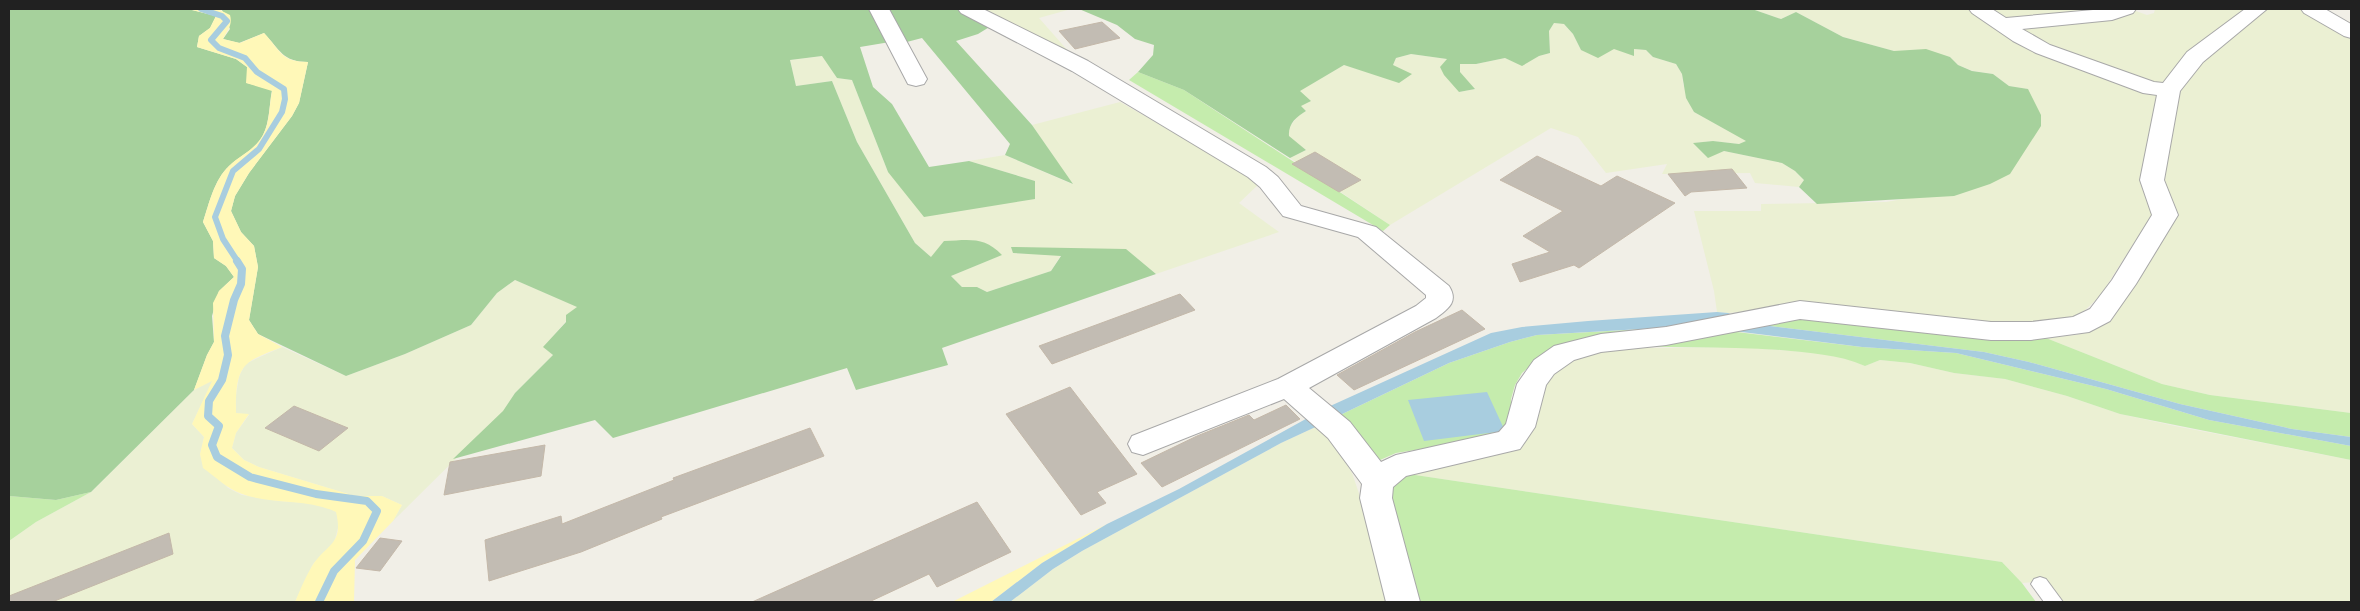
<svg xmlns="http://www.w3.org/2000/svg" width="2360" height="611" font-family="'Roboto Condensed',sans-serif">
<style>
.farmland{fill:#ebf0d3}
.grass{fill:#c5ecad}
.forest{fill:#a6d19c}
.sand{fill:#fff8b8}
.water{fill:#a8cddf}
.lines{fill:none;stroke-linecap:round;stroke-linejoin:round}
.stream-far1{stroke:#a8cddf;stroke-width:6}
.stream{stroke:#a8cddf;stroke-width:8}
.building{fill:#c2bcb3;stroke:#c4b8a9}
.lane-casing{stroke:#a8a8a8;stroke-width:2}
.street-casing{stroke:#a8a8a8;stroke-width:2}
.lane{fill:#fff;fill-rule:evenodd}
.street{fill:#fff;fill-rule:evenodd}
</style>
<rect width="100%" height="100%" fill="#f1efe7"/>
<!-- farmland -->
<path class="farmland" d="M980,9H1071L1039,18L1069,52Z
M1752,9H1975L1998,26L2161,96L2155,210L2100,296L2084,311L2068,320L2049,323H1987L1796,307L1728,313L1717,312L1714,291L1694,211H1761V204L1886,202L1990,184L2028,89L2009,86L1993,74L1973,71L1958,65L1950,57L1894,51L1843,37L1796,12L1781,19Z
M1983,9H2112L2001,22Z
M2155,9H2250L2164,88L2100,69L2010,28L2133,10L2147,15L2154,13Z
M2265,9H2306L2351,37V413L2210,395L2162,384L2046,338L2076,335L2093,330L2175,217L2160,180L2176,92L2203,58Z
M1554,23L1564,24L1573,34L1581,50L1614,48L1634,55V49L1646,50L1653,57L1676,64L1682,74L1683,84L1694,112L1747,141L1739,144L1713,141L1694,143L1707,157L1724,151L1782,163L1795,171L1804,180L1799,187L1755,183L1750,173L1662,174L1667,164L1606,173L1578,137L1551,128L1390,225L1290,158L1306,150L1289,137L1288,129L1298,116L1306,111L1300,106L1299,91L1344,65L1378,75L1393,65L1396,58L1411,54L1447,59L1459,92L1475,89L1459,72L1460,64H1476L1505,58L1522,65L1539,56L1550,53L1549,31Z
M823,56L837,78L852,80L888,172L1035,181L969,161L1005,155L1072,184L1032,125L1120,102L1261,182L1239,203L1279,232L1156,274L1125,249L1013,253L1061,255L1051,271L987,292L977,287H962L951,276L1001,255L931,257L915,243L857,142L832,81L796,86L790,60Z
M515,280L578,307L544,347L553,355L515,393L504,411L393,521L402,505L382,496H355L259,467L244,460L232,448L236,433L249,415L236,413V395L239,377L245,364L282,347L346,376L405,354L471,325L497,293Z
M1604,346L1662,348L1738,347L1820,353L1850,359L1865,366L1880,360L1910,363L1954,373L2005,379L2067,396L2120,414L2175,426L2351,460V602H2062L2046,581L2022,583L2002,562L1395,472L1491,451L1551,367Z
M213,380L192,424L204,437L200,454L204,468L220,479L228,488L242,495L279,501L320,504L337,512L339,524L334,543L313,564L295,602H9V541L36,522L91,492L194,390Z
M1322,424L1352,473L1363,505L1387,602H1010L1053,569L1082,551L1281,443Z"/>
<!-- grass -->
<path class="grass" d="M1138,72L1184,90L1390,225L1383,231L1129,80Z
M1804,314L2046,338L2162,384L2210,395L2351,413V437L2292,429L2180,404L2029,362L1984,352L1754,324Z
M1663,328L1543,355L1522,373L1515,385L1511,399V413L1504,436L1396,453L1380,460L1338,416L1449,363L1510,342L1537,335Z
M1720,330L1862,347L1956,353L2106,389L2209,420L2351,446V460L2120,414L2067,396L2005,379L1954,373L1910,363L1880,360L1865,366C1838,354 1809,353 1780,350C1721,346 1663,348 1604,346Z
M1395,472L2002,562L2022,583L2036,602H1411L1385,507Z
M91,492L36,522L9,541V496L56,500Z"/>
<!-- forest -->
<path class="forest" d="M9,9H188L216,16L210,28L199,36L197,47L236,59L247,67V83L272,90C269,105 270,121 263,135C255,150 240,156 229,166C214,180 209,204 203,222L213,241L214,258L226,266L234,277L219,291L212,316L214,342L207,355L194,390L91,492L56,500L9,496Z
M218,9H870L890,42L860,47L873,87L892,104L929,167L969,161L1035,181V199L924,217L888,172L852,80L837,78L822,56L790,60L796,86L832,81L857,142L915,243L931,257L944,241C969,240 984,236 1002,255L951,276L962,287H977L987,292L1051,271L1061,256L1013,253L1011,247L1126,249L1156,274L942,348L948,365L856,390L847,368L613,438L595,420L453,459L503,411L515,393L553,355L543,347L566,322V315L577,307L515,280L497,293L471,325L405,354L346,376L258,334L249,320L258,267L254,246L241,232L231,211L235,196L249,173L292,116L299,103L308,62C283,62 280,50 264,33L239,43L223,39L230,29L222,10Z
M885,9H960L991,26L978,34L956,41L1032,125L1073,184L1005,155L1010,144L922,38L903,43Z
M1079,9H1752L1781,19L1796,12L1843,37L1894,51L1926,49L1950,57L1958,65L1972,71L1993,74L2009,86L2028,89L2041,115V126L2010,174L1990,184L1954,196L1817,204L1799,187L1804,180L1795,171L1782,163L1724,151L1708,158L1693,143L1713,141L1739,144L1746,141L1694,112L1686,98L1682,74L1676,64L1653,57L1646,50L1634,49V56L1614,49L1598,58L1581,50L1573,34L1564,24L1554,23L1549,31L1550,53L1539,56L1522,66L1505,58L1476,64H1460V72L1475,89L1459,92L1444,75L1440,67L1447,59L1411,54L1396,58L1393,65L1412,74L1399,83L1344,65L1300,91L1311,101L1301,106L1306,111C1296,117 1288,124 1289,136L1306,150L1290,158L1184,90L1138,72L1153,55L1154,45L1135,39L1117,25Z"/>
<!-- sand -->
<path class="sand" d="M188,9H218L230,15C233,25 227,31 223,39L240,43L264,33C281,51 281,62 308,62L299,103L292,116L249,173L235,196L231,211L241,232L254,246L258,267L249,320L258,334L282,347C271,352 256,356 247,364C235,374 236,399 236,413L249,414L236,433L232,448L244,460L259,467L355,496H382L402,505L393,521L355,560L354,602H295C300,590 305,578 312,566C326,544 344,545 336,512C307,498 273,505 242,494C227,489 216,477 203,468L200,454L204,437L192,424L212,381L194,390L207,355L214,342L213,303L219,291L234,277L226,266L214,258L213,241L203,222C209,204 214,180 229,166C240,155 255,150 263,135C270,122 269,106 272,91L246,83L247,67L236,59L197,47L199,36L210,28L216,16Z
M1107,524L1042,563L991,602H952Z"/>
<!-- water -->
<path class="water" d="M1717,312L1728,313L1754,324L1984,352L2029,362L2180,404L2292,429L2351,437V446L2209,420L2106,389L1956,353L1862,347L1694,326L1537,335L1510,342L1449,363L1338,416L1328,407L1491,333L1522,327L1588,321Z
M1487,392L1505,431L1424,441L1408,400Z
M1313,415L1322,424L1281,443L1082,551L1053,569L1010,602H991L1042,563L1107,524L1179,489Z"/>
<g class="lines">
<!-- stream-far1 -->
<path class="stream-far1" d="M201,9L222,16L227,21L211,40L219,48L245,58L257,72L284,89L285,99L282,112L259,149L233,171L215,217L223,239L238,262"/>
<!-- stream -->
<path class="stream" d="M237,261L242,269L241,284L234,300L225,336L228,355L222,380L209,401L208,416L219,426L212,445L217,457L250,477L316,494L367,501L377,511L363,541L334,571L319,602"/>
</g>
<!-- building -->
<path class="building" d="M1102,22L1120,38L1075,49L1059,31Z
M1315,152L1361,180L1339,192L1292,164Z
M1537,156L1601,186L1617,176L1675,203L1579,268L1574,265L1520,282L1512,264L1550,252L1523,236L1563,211L1500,180Z
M1732,169L1747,188L1691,192L1685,196L1668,174Z
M1180,294L1195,310L1052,364L1039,346Z
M1462,310L1485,329L1354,390L1337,375L1415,332Z
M1070,387L1137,474L1097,492L1106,503L1081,515L1006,414Z
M1286,405L1300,419L1162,487L1141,463L1197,436L1249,415L1254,420Z
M294,406L348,428L319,451L265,428Z
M810,428L824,456L661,517L662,519L581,552L489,581L485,540L561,516L562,524L674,480L673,478Z
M545,445L541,476L444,495L450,462Z
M977,502L1011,552L937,587L929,574L869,602H752Z
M169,533L173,554L52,602H9V596Z
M380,538L402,541L380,571L356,568Z"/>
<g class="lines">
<defs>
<path id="lane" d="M2040,577L2046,579L2063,602H2044L2031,584L2034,579Z"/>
<path id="street" d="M869,9H889L927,79L924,84L916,86L908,84Z
M958,9H983L1088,61L1266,167L1278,177L1301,206L1376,227L1449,286C1459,302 1448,309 1436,318L1309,388L1350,422L1381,462L1396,455L1499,432L1506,424L1517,384L1534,360L1554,346L1601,334L1666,327L1800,301L1991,322H2031L2073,317L2090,309L2112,280L2152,215L2140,180L2157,95L2143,93L2036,53L2013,41L1972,13L1969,9H1992L2006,18L2104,9H2136L2133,13L2112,20L2022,29L2050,45L2154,82L2163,83L2187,52L2245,9H2267L2203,62L2180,91L2164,180L2178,215L2136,284L2110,321L2089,332L2031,340H1991L1800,319L1666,345L1601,352L1574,360L1554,374L1546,385L1535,427L1520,449L1406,476L1393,487L1392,498L1420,602H1386L1360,498L1362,484L1328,438L1284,399L1143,455L1132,452L1128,444L1132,436L1278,379L1416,306L1426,298V295L1358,237L1283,216L1260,187L1248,177L1072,71L961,13Z
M2301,9H2325L2351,24V38L2344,36L2304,13Z"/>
</defs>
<!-- lane casing -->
<use href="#lane" class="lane-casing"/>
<!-- street casing -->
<use href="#street" class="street-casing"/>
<!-- lane -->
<use href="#lane" class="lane"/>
<!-- street -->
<use href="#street" class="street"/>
</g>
<!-- border -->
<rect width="2360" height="611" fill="none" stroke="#212121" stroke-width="20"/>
</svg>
